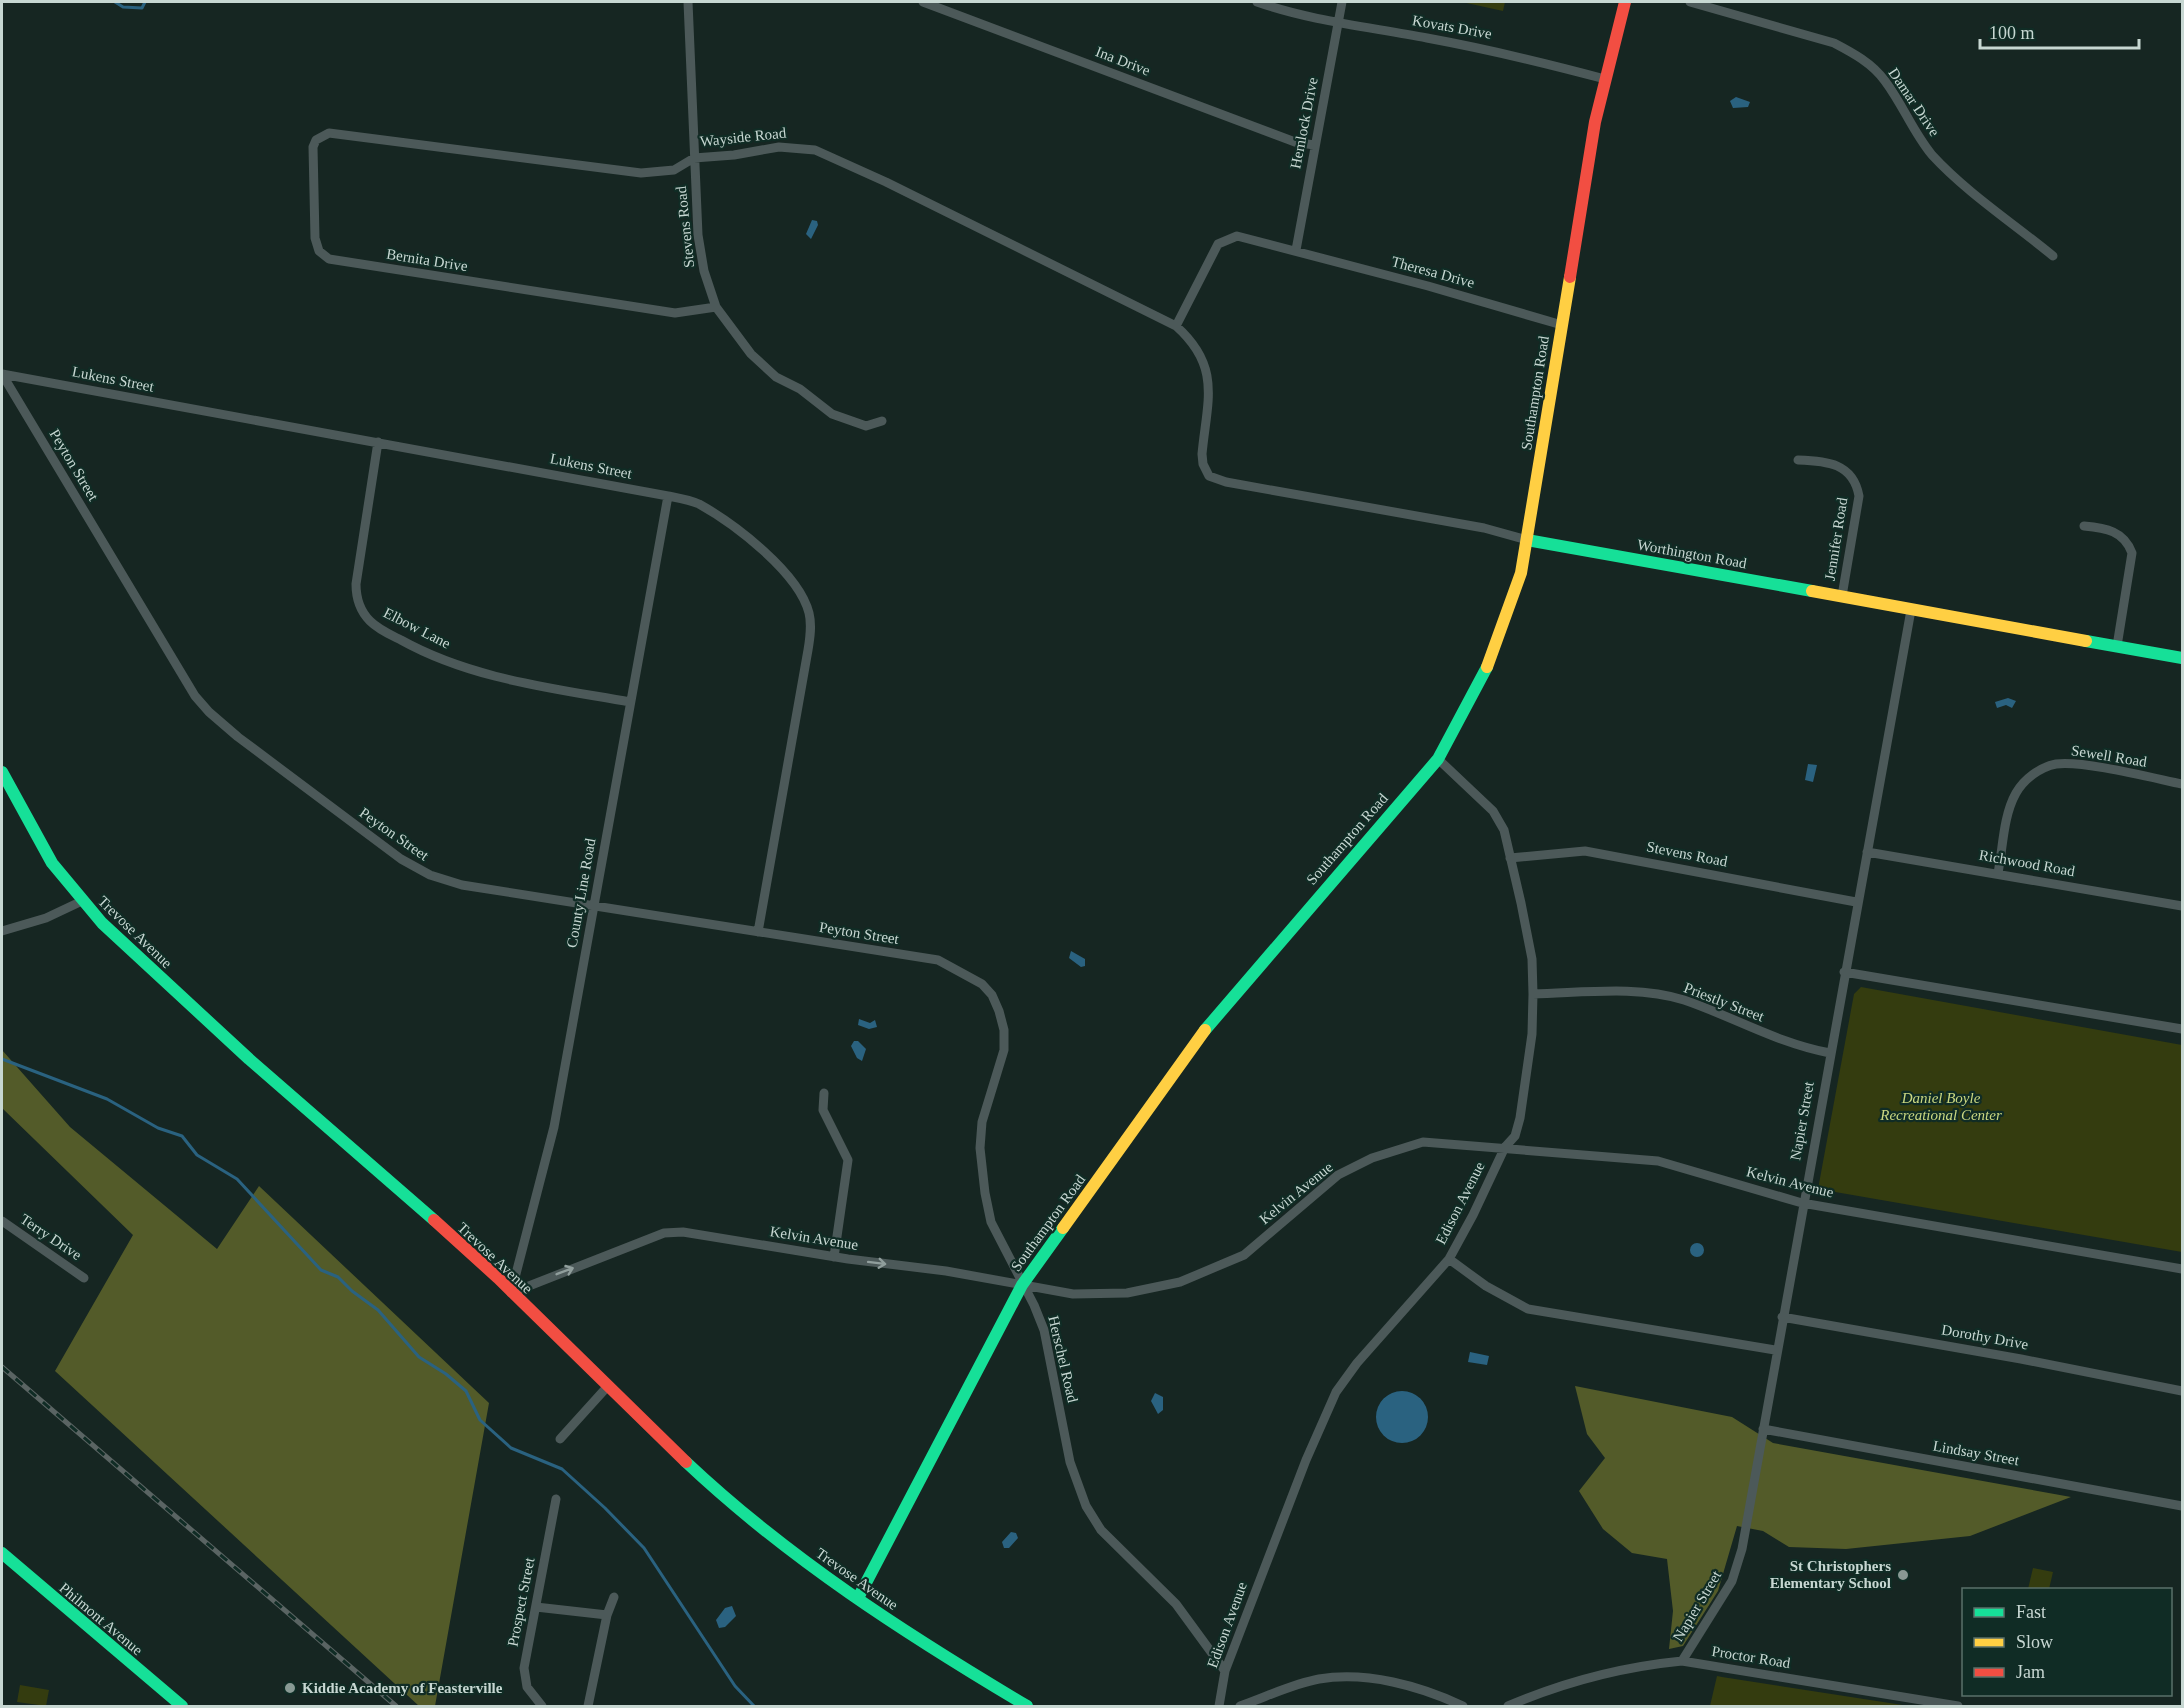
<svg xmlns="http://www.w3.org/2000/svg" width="2184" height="1708" font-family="'Times New Roman',serif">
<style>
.green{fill:#343c0f}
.forest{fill:#535b29}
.water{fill:#2a6280}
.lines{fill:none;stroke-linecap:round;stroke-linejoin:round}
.stream{stroke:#2a6280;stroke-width:3}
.street{stroke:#4c5959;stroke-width:9}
.fast{stroke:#16e098;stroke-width:12}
.slow{stroke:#ffcf43;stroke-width:12}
.jam{stroke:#f24e42;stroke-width:12}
.rail-casing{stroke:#5a6463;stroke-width:5}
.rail{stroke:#102c25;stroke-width:3;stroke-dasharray:9;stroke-linecap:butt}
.oneway{stroke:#909e9c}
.poi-dot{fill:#899994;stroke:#102c25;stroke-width:2}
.labels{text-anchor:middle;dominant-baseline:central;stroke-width:4.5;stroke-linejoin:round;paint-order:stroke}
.street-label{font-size:15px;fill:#c7d7d2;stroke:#102c25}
.park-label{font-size:15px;font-style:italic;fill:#cad781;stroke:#102c25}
.poi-label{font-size:15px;font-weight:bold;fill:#c7d7d2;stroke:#102c25;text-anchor:end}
</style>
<rect width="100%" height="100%" fill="#162622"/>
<!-- green -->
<path class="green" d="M1462,2H1505L1503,11Z
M1861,987L2182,1045V1252L1818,1189L1854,994Z
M2033,1568L2053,1572L2049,1589H2028Z
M1717,1676L1722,1677L1909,1706H1710Z
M20,1685L49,1690L46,1706L17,1702Z"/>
<!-- forest -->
<path class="forest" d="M2,1050L70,1127L217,1249L259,1186L489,1403L435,1706H419L55,1371L133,1235L2,1108Z
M1575,1386L1732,1417L1773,1443L2071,1497L1970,1536L1846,1549L1789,1547L1763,1531L1737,1526L1718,1591L1683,1646L1669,1649L1673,1611L1667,1559L1632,1553L1603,1529L1579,1491L1605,1458L1587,1434Z"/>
<!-- water -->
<path class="water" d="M1736,97L1750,102L1748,107L1733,108L1730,101Z
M812,220L817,221L818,225L811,239L806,234Z
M2008,698L2016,701L2012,708L2006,705L1997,708L1995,702Z
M1808,764L1817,765L1813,782L1805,780Z
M1071,951L1085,959V966L1081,967L1069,958Z
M859,1019L870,1023L875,1020L877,1027L869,1029L858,1025Z
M854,1041H858L866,1049L862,1061L857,1058L851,1046Z
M1690 1250a7 7 0 1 1 14 0a7 7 0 1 1-14 0Z
M1470,1352L1489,1356L1487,1365L1468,1362Z
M1376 1417a26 26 0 1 1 52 0a26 26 0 1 1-52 0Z
M1155,1393L1163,1397V1410L1158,1414L1151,1401Z
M1011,1532L1016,1533L1018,1538L1009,1548H1004L1002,1542Z
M732,1606L736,1616L725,1627L719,1628L716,1620L725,1608Z"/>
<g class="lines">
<!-- stream -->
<path class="stream" d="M115,2L123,7L142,8L145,2
M2,1059L107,1099L158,1128L182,1136L197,1155L237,1179L321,1270L338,1277L352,1291L378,1310L419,1357L446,1374L466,1391L480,1420L511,1448L562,1469L605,1508L644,1548L735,1686L754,1706"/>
<!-- street -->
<path class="street" d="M688,2L698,235L704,271L716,307L751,354L776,377L800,389L832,414L866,426L882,421
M923,2L1295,142L1314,145
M1257,2C1311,21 1370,27 1427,38C1487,49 1545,63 1605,79
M1690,2L1834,43C1853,53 1872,63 1885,81C1903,105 1913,132 1932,155C1967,193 2013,223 2053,256
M1296,250L1342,2
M716,307L675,313L329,259L319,251L315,238L313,147L316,140L329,133L641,173L674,170L694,158L734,155L779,147L815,150L886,182L1176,326C1222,367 1207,401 1202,454L1203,464L1209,476L1226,482L1484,528L1527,540
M1176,326L1218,244L1237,236L1428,286L1562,325
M2,374L195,696L209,712L238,737L401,859L430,875L462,885L938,960L982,984L992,995L999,1011L1004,1030V1050L982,1122L980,1148L985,1193L991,1222L1034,1305L1044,1330L1070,1462L1086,1506L1101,1530L1176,1604L1225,1671
M2,374L668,496C678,498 690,500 699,504C735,524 799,573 809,613C812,625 810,638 808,650L758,932
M378,442L356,584C356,598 360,611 370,621C379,630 391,635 401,640C471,679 552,688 630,702
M1798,460C1827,461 1853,463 1859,496L1842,596
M2084,526C2106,528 2124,531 2132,553L2117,646
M1867,852L2182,906
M1510,858L1585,851L1856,902
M1998,873C2003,848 2003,816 2016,793C2024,779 2040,767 2056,764C2082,760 2153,778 2182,784
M2,931L46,918L82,901
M1844,972L2182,1029
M1533,994C1582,993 1637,985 1684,1000C1734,1017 1777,1043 1830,1053
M824,1093L823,1110L848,1160L834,1257
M2,1221L84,1278
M1449,1259L1486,1286L1528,1309L1775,1350
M511,1293L664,1233L683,1232L848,1259L946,1271L1073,1294L1127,1293L1180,1282L1244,1255L1338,1175L1372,1158L1423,1142L1658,1161L1802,1203L2182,1269
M511,1293L554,1127L668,496
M1782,1317L2021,1359L2182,1391
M1763,1429L2182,1506
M560,1439L607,1387
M536,1607L607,1615
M1682,1661L1732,1581L1742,1549L1911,610
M542,1706L527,1687L524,1668L556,1499
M588,1706L607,1615L614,1597
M1219,1706L1225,1671L1306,1460L1336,1392L1357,1363L1449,1259L1473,1215L1505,1147L1515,1136L1520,1118L1532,1034L1533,994L1532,959L1521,903L1504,830L1493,811L1438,759
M1240,1706C1266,1697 1292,1684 1319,1679C1367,1671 1420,1686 1463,1706
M1508,1706C1564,1682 1621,1667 1682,1661L1958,1706"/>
<!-- fast -->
<path class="fast" d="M1527,540L1812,591
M2086,641L2182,658
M2,772L52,863L102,923L249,1059L434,1220
M1205,1030L1438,759L1487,667
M686,1462C789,1559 906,1634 1027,1706
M2,1553L182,1706
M858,1598L1022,1285L1063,1228"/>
<!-- slow -->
<path class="slow" d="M1812,591L2086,641
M1487,667L1521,573L1570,277
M1063,1228L1205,1030"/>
<!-- jam -->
<path class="jam" d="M1570,277L1595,122L1625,2
M434,1220L498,1278L686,1462"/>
<defs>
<path id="rail" d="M2,1367L396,1706"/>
</defs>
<!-- rail casing -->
<use href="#rail" class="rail-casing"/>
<!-- rail -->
<use href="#rail" class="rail"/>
</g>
<!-- one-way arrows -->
<defs><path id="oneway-shaft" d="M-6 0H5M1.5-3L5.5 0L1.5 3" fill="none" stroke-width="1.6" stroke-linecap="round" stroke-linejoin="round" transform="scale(1.5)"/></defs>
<g class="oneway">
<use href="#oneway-shaft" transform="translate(877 1263) rotate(7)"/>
<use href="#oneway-shaft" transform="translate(565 1271) rotate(-21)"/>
</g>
<!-- markers -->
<g class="poi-dot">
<circle cx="1903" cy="1575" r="6"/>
<circle cx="290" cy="1688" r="6"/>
</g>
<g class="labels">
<!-- street labels -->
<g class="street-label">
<text transform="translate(1452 27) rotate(10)">Kovats Drive</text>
<text transform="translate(1123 61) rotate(21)">Ina Drive</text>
<text transform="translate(1914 102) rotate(56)">Damar Drive</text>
<text transform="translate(1304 123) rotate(-79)">Hemlock Drive</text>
<text transform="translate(743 137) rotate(-6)">Wayside Road</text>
<text transform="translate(685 227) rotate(-96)">Stevens Road</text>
<text transform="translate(427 260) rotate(9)">Bernita Drive</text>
<text transform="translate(1433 272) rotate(15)">Theresa Drive</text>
<text transform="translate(113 379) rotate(11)">Lukens Street</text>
<text transform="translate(1535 393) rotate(-81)">Southampton Road</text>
<text transform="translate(74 465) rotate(59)">Peyton Street</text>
<text transform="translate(591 466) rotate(11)">Lukens Street</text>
<text transform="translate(1836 539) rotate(-81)">Jennifer Road</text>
<text transform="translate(1692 554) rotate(10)">Worthington Road</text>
<text transform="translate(417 628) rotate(27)">Elbow Lane</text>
<text transform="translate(2109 756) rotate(9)">Sewell Road</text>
<text transform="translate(394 834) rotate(35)">Peyton Street</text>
<text transform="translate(1347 839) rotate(-49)">Southampton Road</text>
<text transform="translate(1687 854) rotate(11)">Stevens Road</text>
<text transform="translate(2027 863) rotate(10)">Richwood Road</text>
<text transform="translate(581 893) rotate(-80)">County Line Road</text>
<text transform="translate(135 932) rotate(44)">Trevose Avenue</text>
<text transform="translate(859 933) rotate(9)">Peyton Street</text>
<text transform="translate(1724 1002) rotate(21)">Priestly Street</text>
<text transform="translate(1802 1121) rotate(-80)">Napier Street</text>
<text transform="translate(1790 1182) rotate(14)">Kelvin Avenue</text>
<text transform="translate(1296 1193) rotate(-39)">Kelvin Avenue</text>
<text transform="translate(1460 1203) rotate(-63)">Edison Avenue</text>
<text transform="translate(1048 1223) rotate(-54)">Southampton Road</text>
<text transform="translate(51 1237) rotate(34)">Terry Drive</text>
<text transform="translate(814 1238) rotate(9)">Kelvin Avenue</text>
<text transform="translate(495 1258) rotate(43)">Trevose Avenue</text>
<text transform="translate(1985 1337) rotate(10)">Dorothy Drive</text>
<text transform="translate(1063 1359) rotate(77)">Herschel Road</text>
<text transform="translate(1976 1453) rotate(10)">Lindsay Street</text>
<text transform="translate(857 1579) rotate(35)">Trevose Avenue</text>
<text transform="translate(521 1602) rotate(-79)">Prospect Street</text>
<text transform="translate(1697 1606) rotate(-59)">Napier Street</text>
<text transform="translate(101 1619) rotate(40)">Philmont Avenue</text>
<text transform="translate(1227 1625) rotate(-70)">Edison Avenue</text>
<text transform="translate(1751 1657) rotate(9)">Proctor Road</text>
</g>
<!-- park labels -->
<g class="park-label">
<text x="1941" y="1098">Daniel Boyle<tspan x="1941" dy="17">Recreational Center</tspan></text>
</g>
<!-- poi labels -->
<g class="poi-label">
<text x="1891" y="1566">St Christophers<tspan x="1891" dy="17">Elementary School</tspan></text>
<text x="302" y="1688" text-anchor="start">Kiddie Academy of Feasterville</text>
</g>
</g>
<!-- border -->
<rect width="2184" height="1708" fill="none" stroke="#c7d7d2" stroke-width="6"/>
<!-- legend -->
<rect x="1962" y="1588" width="210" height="108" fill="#102c25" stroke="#59706a" stroke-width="1.5"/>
<rect x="1974" y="1608" width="30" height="9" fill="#16e098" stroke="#59706a" stroke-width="1.5"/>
<text x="2016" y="1618" font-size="18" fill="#c7d7d2">Fast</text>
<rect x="1974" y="1638" width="30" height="9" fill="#ffcf43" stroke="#59706a" stroke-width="1.5"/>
<text x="2016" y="1648" font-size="18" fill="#c7d7d2">Slow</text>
<rect x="1974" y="1668" width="30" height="9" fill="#f24e42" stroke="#59706a" stroke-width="1.5"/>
<text x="2016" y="1678" font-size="18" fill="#c7d7d2">Jam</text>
<!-- scale -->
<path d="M1980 39v9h159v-9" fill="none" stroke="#c7d7d2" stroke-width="3"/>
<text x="1989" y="39" font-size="18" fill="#c7d7d2" stroke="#102c25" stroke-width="4.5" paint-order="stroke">100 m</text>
</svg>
